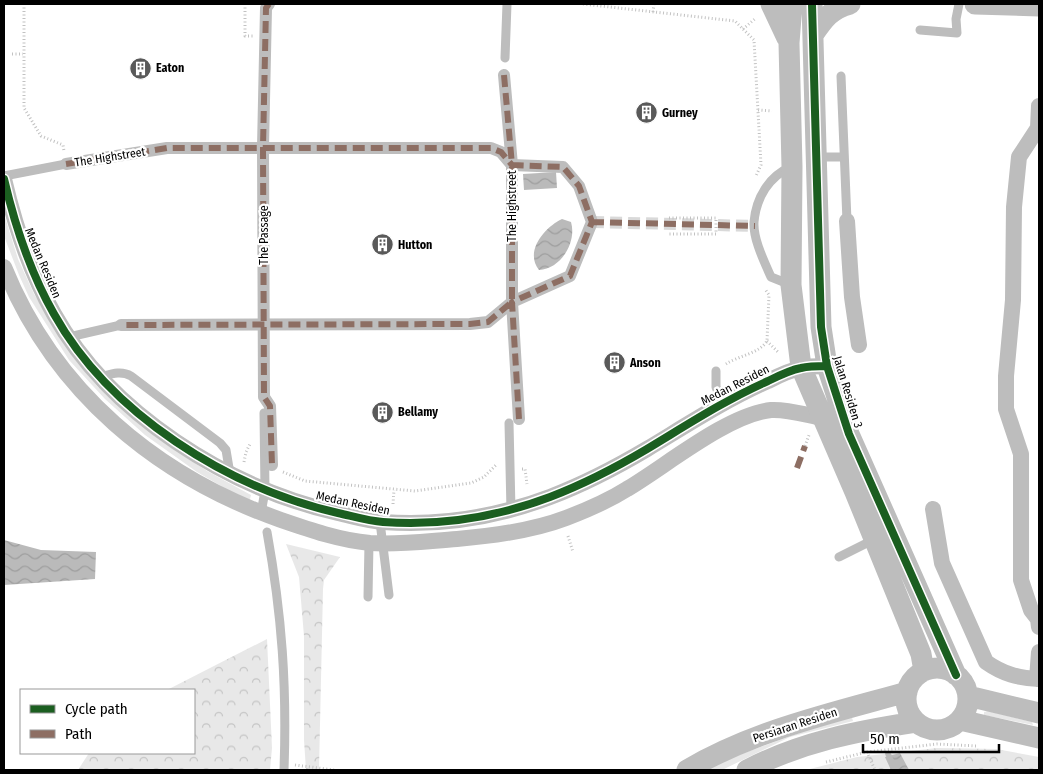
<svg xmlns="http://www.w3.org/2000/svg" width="1043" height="774" font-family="'Fira Sans Condensed',sans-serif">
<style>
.grass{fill:#e8e8e8}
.forest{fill:url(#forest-crowns)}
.water{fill:url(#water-waves)}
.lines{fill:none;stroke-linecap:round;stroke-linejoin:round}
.stream{stroke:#bababa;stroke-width:5.5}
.pedestrian-tunnel{stroke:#d9d9d9;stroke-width:12;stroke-dasharray:12 6;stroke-linecap:butt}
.path{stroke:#c2c2c2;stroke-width:3;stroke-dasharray:1 2.5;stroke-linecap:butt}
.service{stroke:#bdbdbd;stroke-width:9}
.pedestrian{stroke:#bdbdbd;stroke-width:12}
.minor{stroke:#bdbdbd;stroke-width:16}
.tertiary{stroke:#bdbdbd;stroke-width:21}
.quiet{stroke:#8d6e63;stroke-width:6;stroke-dasharray:12 6;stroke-linecap:butt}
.cycleway-casing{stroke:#fff;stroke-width:11}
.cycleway{stroke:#1b5e20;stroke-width:8}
.labels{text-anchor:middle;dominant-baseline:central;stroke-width:4.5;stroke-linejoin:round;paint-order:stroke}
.poi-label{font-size:12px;font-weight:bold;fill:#000;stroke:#fff;text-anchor:start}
.street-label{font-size:12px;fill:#000;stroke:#fff}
</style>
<defs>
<pattern id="forest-crowns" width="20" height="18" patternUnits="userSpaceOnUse" patternTransform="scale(1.25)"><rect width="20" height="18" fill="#e8e8e8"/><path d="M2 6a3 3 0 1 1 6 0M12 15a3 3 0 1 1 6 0" fill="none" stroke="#c5c5c5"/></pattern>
<pattern id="water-waves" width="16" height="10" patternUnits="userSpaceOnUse" patternTransform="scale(1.25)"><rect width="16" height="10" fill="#bababa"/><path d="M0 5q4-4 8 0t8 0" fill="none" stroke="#9e9e9e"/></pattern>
</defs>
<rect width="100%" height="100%" fill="#fff"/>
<!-- grass -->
<path class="grass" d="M4,214L18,259L34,294L74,358L98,387L166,444L207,471L251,495L250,499L247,501L197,472L145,435L105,399L69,360L29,297L19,275L4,236Z
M988,711L1032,722L1033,725L984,715V712Z
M851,714L853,721L790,737L722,770H707L725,760Z"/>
<!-- forest -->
<path class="forest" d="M286,544L340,557L324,580L323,589L319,770H306L304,740V636L299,577Z
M267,639L272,748L270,770H78L89,753H194V690H167Z
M937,748L996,749L1039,757V770H806L857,757Z"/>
<!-- water -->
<path class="water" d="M556,172L557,188L524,190L523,174Z
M562,219L571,222C577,242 561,269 539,270C524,251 545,227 562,219Z
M4,540L41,550L96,552L95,579L4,585Z
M900,753L909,770H891L885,757Z"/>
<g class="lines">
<!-- stream -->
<path class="stream" d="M888,754L896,770"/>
<!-- pedestrian-tunnel -->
<path class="pedestrian-tunnel" d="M592,222L755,226"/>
<!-- path -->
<path class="path" d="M24,4V108L41,136L63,145L64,151
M245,4V36H253
M583,4L735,21L754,40L761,165L756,176
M653,12L654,4
M743,29L756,18
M12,54H23
M758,110L772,111
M669,218H716V234H669
M767,341L779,353
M726,364C738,356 760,353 767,341L769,295L765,289
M805,446L809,435
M244,462L246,452L250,444
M522,469H525L527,484
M283,472L305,481L415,491L471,483L484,477L497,464
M393,504L394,490
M568,536L573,552
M867,752L937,744L977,746
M826,762L867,752L875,770
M295,765L334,770"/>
<!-- service -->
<path class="service" d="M920,30L957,33L956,19L959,4
M505,58L507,4
M841,76L847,221
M816,157H844
M4,176L66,164
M791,285L771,277C764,261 753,239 754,222C756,198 769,176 791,167
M69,337L121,325
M716,371V387L722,402
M100,377C111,374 121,370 131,376L220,443L226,450L230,474
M509,423L511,510
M261,513L265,491L264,413
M380,522L389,595
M267,532C282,615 287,686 284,770
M839,557L875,539
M368,597L369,543"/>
<!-- pedestrian -->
<path class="pedestrian" d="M269,4L266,8L263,147L264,397L270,406L272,465
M504,75L512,165L563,167L579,186L592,222L570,276L512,302L519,419
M66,164L167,148H491L501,152L512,165V302L488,322L470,324L121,325"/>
<!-- minor -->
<path class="minor" d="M1039,106L1038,128L1019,157L1014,207L1013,300L1006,376V409L1021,454V580L1031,610L1038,619L1039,627
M4,179C15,226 30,272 54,314C110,414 228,488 338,513C352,516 368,521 383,522C439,526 497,517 550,497C584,484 615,468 647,449C687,425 725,400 768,381C778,376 790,370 801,368C809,366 819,366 827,366
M847,221L852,297L859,345
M4,267C54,391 156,476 281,520C310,530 339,540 370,543C398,545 428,541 457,539C493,536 532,531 566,518C587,510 608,501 627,489C666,466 727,415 771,410C788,409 806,415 823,418
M933,509L942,563L986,662C1003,674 1018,678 1039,679
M1037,679L1039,652"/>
<!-- tertiary -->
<path class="tertiary" d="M771,4L787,38
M792,4L789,43L792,167L791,285L801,367L855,492L921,654L924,671
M812,4L821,327L827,366L849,434L956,675
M975,4L1039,6
M813,35C824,19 831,9 850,4
M906 699a31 31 0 1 1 62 0a31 31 0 1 1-62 0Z
M968,696L1039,713
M960,720L1039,738
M687,770C755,730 832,713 907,692
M747,770C801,742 857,731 916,722"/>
<!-- quiet -->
<path class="quiet" d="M269,4L266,8L263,147L264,397L270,406L272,465
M504,75L512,165L563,167L579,186L592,222L570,276L512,302L519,419
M66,164L167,148H491L501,152L512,165V302L488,322L470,324L121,325
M592,222L755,226
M797,468L805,446"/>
<defs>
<path id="cycleway" d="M812,4L821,327L827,366L849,434L956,675
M4,179C15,226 30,272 54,314C110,414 228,488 338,513C352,516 368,521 383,522C439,526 497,517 550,497C584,484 615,468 647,449C687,425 725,400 768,381C778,376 790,370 801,368C809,366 819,366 827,366"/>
</defs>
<!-- cycleway casing -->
<use href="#cycleway" class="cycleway-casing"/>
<!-- cycleway -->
<use href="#cycleway" class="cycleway"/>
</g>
<!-- icons -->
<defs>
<symbol id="building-disc" viewBox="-11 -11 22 22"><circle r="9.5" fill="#595959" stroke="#fff"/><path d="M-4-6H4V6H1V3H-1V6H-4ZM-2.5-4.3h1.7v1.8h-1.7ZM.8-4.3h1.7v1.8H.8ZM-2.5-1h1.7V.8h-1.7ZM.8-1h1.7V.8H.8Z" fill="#fff"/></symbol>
</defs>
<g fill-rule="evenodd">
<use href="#building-disc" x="128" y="56" width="25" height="25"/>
<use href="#building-disc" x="634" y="100" width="25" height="25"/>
<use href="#building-disc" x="370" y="232" width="25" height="25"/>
<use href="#building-disc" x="602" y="350" width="25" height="25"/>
<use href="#building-disc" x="370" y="400" width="25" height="25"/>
</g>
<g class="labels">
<!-- poi labels -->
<g class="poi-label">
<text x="156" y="68">Eaton</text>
<text x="662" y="113">Gurney</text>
<text x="398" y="245">Hutton</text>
<text x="630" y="363">Anson</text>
<text x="398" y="412">Bellamy</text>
</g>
<!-- street labels -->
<g class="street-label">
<text transform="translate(110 157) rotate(-9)">The Highstreet</text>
<text transform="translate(512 206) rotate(-90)">The Highstreet</text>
<text transform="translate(264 235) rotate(-90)">The Passage</text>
<text transform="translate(43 263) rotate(67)">Medan Residen</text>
<text transform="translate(735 385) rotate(-27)">Medan Residen</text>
<text transform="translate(848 392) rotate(73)">Jalan Residen 3</text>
<text transform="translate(353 503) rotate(12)">Medan Residen</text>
<text transform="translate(795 725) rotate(-18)">Persiaran Residen</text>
</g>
</g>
<!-- border -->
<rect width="1043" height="774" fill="none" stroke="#000000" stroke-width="10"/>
<!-- legend -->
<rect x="20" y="689" width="175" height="65" fill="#ffffff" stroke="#999999"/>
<rect x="30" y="705" width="25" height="8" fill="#1b5e20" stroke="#999999"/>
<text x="65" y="714" font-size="15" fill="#000000">Cycle path</text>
<rect x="30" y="730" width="25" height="8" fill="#8d6e63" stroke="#999999"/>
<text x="65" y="739" font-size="15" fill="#000000">Path</text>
<!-- scale -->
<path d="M863 744v8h136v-8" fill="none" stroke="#000000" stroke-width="2.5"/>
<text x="870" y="744" font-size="15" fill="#000000" stroke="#ffffff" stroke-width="4" paint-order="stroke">50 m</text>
</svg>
